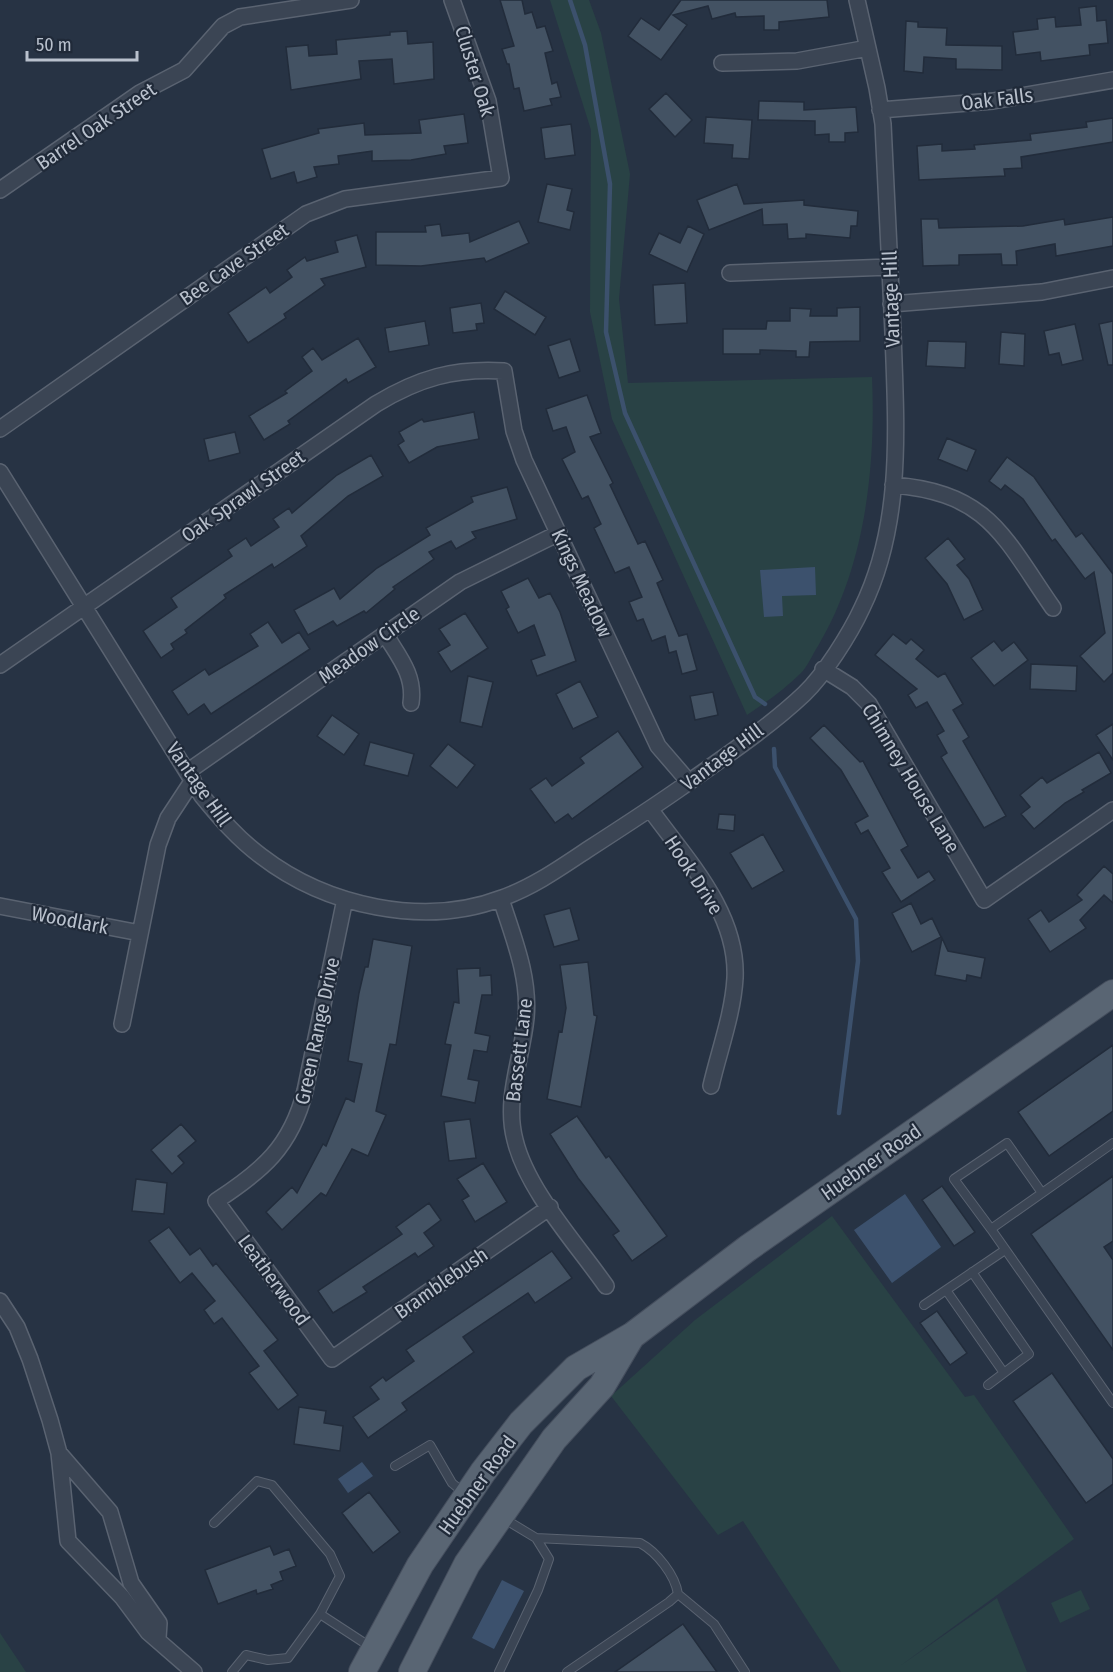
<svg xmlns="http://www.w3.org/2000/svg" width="1113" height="1672" font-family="'Fira Sans Condensed',sans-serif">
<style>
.green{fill:#294245}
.water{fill:#3c516d}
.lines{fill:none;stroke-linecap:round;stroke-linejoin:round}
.stream{stroke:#3c516d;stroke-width:4.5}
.building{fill:#435263;stroke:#222c3b;stroke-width:1.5}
.service-casing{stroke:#5a6371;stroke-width:10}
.minor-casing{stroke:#5a6371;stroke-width:18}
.primary-casing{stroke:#454e5d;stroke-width:28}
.service{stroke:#3b4554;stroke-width:8}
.minor{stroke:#3b4554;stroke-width:15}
.primary{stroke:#596573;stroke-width:26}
.labels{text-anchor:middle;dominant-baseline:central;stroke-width:4.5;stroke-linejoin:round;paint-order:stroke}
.street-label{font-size:20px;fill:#b9c1cd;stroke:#202a39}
</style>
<rect width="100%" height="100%" fill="#273344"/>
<!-- green -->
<path class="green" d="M550,0H589L601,33L630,174L619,299L628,383L872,377C876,468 865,567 818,646C812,655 808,666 801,673C785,689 765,703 747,715L612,419L590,312L591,130Z
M832,1216L965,1397L974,1395L1074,1539L900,1666L997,1598L1027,1672H841L743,1521L718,1535L611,1396L695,1320Z
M1081,1590L1090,1609L1060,1623L1051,1603Z
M0,1633L26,1672H0Z"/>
<!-- water -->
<path class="water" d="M815,567L816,595L782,596L783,616L764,617L760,570Z
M905,1194L941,1247L892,1283L854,1230Z
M362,1462L373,1476L348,1493L338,1479Z
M502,1580L524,1591L494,1649L472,1638Z"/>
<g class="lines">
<!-- stream -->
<path class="stream" d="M570,0L585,45L610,184L606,332L625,413L755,697L765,704
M774,749L775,767L856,919L858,961L839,1113"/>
</g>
<!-- building -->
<path class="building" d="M500,0H522L525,14L532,12L537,28L545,26L553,51L545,53L552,84L557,82L561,97L550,99L552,105L524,111L519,88L514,89L509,64H507L502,49L514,46Z
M681,0H827L829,17L779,22V30H764V16L736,17L735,13L712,19L708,6L673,15L687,25L661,60L628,36L641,18L659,30Z
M1096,6L1097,21L1106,20L1108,43L1089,45L1090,55L1041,61L1040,52L1016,55L1013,32L1038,29L1037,19L1055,17L1056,27L1081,25L1079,8Z
M906,21L918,22V27L947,28L946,45L1002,46V70L956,69V59L924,57L923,73L904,71Z
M407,31L408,44L433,42L434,79L394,84L392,59L359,61L361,79L291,90L286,47L308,45L309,56L337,54L336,40L390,35V32Z
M666,93L692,120L675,137L649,109Z
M759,101L804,102V110L856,107L858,132L845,133V142H829V134L815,135V121L758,120Z
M464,114L468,143L444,146L446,154L411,160L372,161V151L338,156L339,164L314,167L317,177L297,183L294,172L271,179L262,149L319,133L318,129L364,123L365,135L421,133L419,120Z
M706,117L752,120L749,159L732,158L733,145L704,143Z
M1113,118V142L1021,157L1022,168L1004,169L1005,176L919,180L917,146L942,144V151L975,149L974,145L1031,140L1030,134L1087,127L1086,122Z
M571,124L575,155L545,159L541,128Z
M547,184L572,189L567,210L574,212L570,230L538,222Z
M737,184L744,204L804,200V205L858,211L857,226H851L850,238L806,234V238L788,239L787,224L763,225L762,209L709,230L697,200Z
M1113,217V246L1056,256L1055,244L1016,251L1017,265H1002L1001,254L959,255V265L923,266L921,219H938L939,228L1023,226L1064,219L1065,225Z
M519,221L529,243L486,262L484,258L421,266L376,265V232H426L425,226L440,224L442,236L469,233L470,242Z
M688,226L704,234L687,272L649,254L659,233L680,243Z
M357,235L366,267L321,279L325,285L284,314L286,318L248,343L228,313L266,287L270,293L292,277L287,270L305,257L307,261L338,252L335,241Z
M685,283L687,323L655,325L653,285Z
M505,291L546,317L535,335L494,309Z
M481,303L484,323L476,324L477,330L453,333L450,308Z
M860,307V341L810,342L809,357H796V351L760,350V354H723V329H766L767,321H790V308L811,309L810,316H837V308Z
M425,321L429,345L389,352L385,328Z
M1113,321V365H1108L1099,324Z
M1075,324L1083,360L1062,365L1059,353L1049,355L1044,331Z
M1001,332L1025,334L1024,366L999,364Z
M358,338L376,367L348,383L346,379L288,421L290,424L264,440L249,416L287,393L285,391L312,371L302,357L313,348L322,360Z
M570,339L580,371L559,378L548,346Z
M928,341L966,342L965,368L926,366Z
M587,395L601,433L590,437L613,483L610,485L638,544L645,541L663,580L657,583L679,636L687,634L697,670L682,674L676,651L669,653L665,636L652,641L643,619L637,621L629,602L642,597L629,567L615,573L594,528L601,524L588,496L582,499L562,459L575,452L566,427L553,431L546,409Z
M474,412L479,439L437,447L409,463L398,445L404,441L399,432L422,419L424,422Z
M235,432L240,453L209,461L204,439Z
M947,438L976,450L967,471L938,459Z
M371,455L383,476L348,496L301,536L307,546L274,568L272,564L224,595L226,598L185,630L187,633L171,644L174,649L161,658L143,631L177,607L171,598L232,556L228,550L246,538L251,546L279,527L273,519L289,508L292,513L337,475Z
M1007,457L1034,477L1076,537L1082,533L1113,574V673L1104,682L1080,656L1105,633L1094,572L1085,579L1055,539L1052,541L1023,499L1005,485L1001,490L989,481Z
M507,487L517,519L472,532L476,538L456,549L451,541L429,552L434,559L393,587L395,589L366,613L364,611L337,626L333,621L308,635L294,610L334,588L340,599L377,568L430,535L426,528L473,502L471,497Z
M948,538L965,559L957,565L969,579L983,610L964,620L947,584L925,558Z
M528,578L539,598L550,593L560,612L576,661L537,676L531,660L545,655L534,625L518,633L506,609L509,607L501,591Z
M465,613L488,648L451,672L438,652L450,645L439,629Z
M268,622L282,643L299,632L310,649L211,714L204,704L188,715L172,691L205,669L209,675L258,646L250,634Z
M893,634L906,644L911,639L924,650L916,659L938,677L945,673L963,704L953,710L969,737L963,741L1006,816L984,828L941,757L947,753L937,735L944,731L927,702L916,708L908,695L917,689L875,655Z
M994,641L1002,651L1014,642L1028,660L994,686L971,658Z
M1031,664L1077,666L1076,691L1030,689Z
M468,676L493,682L482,727L460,722Z
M580,681L598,717L573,729L556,694Z
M713,692L718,715L695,720L690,696Z
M332,715L359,734L344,755L317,736Z
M1113,724V760L1096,735Z
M824,725L860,762L863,761L908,846L901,850L918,878L929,871L935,880L901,902L882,872L890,868L868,830L861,834L855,823L868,816L841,770L810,738Z
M618,731L643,767L572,819L568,814L555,823L530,789L546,778L552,786L584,763L580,758Z
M370,742L414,754L408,776L364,765Z
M448,744L475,765L457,788L430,766Z
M1099,752L1111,773L1082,790L1084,792L1065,803L1034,829L1021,814L1030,807L1020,795L1042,777L1047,783Z
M719,814L735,815L734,831L717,829Z
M763,834L784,871L752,889L730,853Z
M1104,866L1113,874V903L1104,895L1080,920L1086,928L1050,952L1028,919L1041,910L1049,922L1082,900L1077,895Z
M911,903L921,924L932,918L941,937L912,952L892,913Z
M570,908L579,940L554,947L544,915Z
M942,938L948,951L985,958L981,978L967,975L966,981L935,975Z
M373,939L412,946L396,1045L390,1044L376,1111L386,1115L368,1156L352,1149L326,1196L321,1193L282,1230L266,1212L292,1187L297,1193L323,1144L326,1146L346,1098L354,1102L362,1064L348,1061L359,993L365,967H368Z
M588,962L594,1015L597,1016L581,1107L547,1099L559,1031L562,1032L566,1008L560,965Z
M480,968V976L491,975L492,995H482L475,1033L490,1036L487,1052L474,1050L468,1079L479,1081L475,1103L441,1096L451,1045L445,1044L454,1002L459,1003L457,969Z
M1113,1045V1111L1049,1156L1018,1112Z
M577,1116L606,1158L609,1156L667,1236L632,1261L613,1235L619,1231L578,1178L550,1134Z
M470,1119L476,1158L449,1161L444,1122Z
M181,1124L196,1141L178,1156L184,1163L172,1174L151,1150Z
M483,1163L507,1202L475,1222L462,1200L469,1196L457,1179Z
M1113,1176V1241L1104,1247L1113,1260V1350L1031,1234Z
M136,1179L167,1183L164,1214L132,1211Z
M942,1186L975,1232L954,1246L922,1200Z
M429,1203L441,1220L424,1233L434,1246L418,1257L415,1253L363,1287L367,1292L333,1313L318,1291L402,1234L396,1227Z
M169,1227L190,1255L200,1248L213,1266L216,1263L278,1340L264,1351L298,1395L278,1410L249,1373L259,1366L222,1318L214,1324L204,1310L215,1301L192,1273L180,1283L149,1241Z
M552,1251L572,1278L535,1303L528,1293L463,1337L474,1352L402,1403L407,1410L368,1438L353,1417L379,1399L370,1387L383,1377L386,1381L414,1361L406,1350Z
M937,1311L967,1353L950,1365L920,1323Z
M1052,1373L1113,1459V1484L1086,1503L1013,1401Z
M299,1407L326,1411L324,1423L343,1426L340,1451L294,1444Z
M369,1492L400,1532L373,1553L342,1513Z
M270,1546L274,1555L289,1549L296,1566L280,1572L283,1580L271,1585L273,1589L257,1594L256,1590L218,1604L205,1570Z
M683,1624L717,1672H615Z"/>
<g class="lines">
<defs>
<path id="service" d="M1113,1143L991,1229L1113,1403
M991,1229L954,1179L1007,1143L1042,1193
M972,1272L1029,1354L988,1385
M946,1290L1004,1373
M924,1305L1005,1250
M395,1466L430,1445L452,1483L464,1493
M214,1523L257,1481L272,1485L330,1554L340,1576L320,1614L288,1658L268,1660L246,1655L232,1672
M536,1538L640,1543C657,1552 675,1575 678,1594L669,1602L567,1672
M678,1594L714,1624L745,1672
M320,1614L372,1648
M499,1672L538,1590L549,1559L536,1538L503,1518"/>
<path id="minor" d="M722,63L797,61L868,48
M880,110L993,101L1113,80
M0,190L140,93L184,70L223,26L240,17L351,0
M730,273L890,267
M891,304L1042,292L1113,278
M0,429L306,214L345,199L501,178L488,101L452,0
M0,472L202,796C220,818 238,839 261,856C326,906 424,928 502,898C533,887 560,868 587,850C618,830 649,810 679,789C721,759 767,729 804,694C824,675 850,634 862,608C904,522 896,425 893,333C890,263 886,194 883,124L877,88L857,0
M893,485C989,493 1003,536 1053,608
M385,634C399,657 415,675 411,703
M0,665L376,404C419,378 454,368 504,371L514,431L524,460L658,746L689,782
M823,669L852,687L869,704L984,900L1113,810
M187,772L460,582L559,533
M650,809C686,859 738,912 735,978C733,1014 719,1051 711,1086
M345,899L305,1091C291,1147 262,1171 216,1201L332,1359L550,1207
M501,899C513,937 530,977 526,1018C522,1059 504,1099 515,1140C527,1190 576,1243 606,1286
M0,906L140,933
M122,1024L158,845L168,818L193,780
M0,1301L17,1327L30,1359L50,1420L59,1453L68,1541L122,1597L148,1632L194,1672
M59,1453L110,1512L131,1583L159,1623L158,1638"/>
<path id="primary" d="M362,1672L420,1565L483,1472L521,1423L576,1368L633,1335L748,1248L1113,993
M412,1672L467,1564L554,1439L602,1386L631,1337"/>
</defs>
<!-- service casing -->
<use href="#service" class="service-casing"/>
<!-- minor casing -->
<use href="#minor" class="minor-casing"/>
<!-- primary casing -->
<use href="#primary" class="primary-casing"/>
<!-- service -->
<use href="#service" class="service"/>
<!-- minor -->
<use href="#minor" class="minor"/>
<!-- primary -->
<use href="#primary" class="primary"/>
</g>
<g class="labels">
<!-- street labels -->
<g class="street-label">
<text transform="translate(475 71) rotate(73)">Cluster Oak</text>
<text transform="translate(997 99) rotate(-7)">Oak Falls</text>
<text transform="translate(96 126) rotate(-34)">Barrel Oak Street</text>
<text transform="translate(234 264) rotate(-35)">Bee Cave Street</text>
<text transform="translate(891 299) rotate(-92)">Vantage Hill</text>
<text transform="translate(243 496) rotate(-35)">Oak Sprawl Street</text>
<text transform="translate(582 583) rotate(65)">Kings Meadow</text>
<text transform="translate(369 645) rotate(-35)">Meadow Circle</text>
<text transform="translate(722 757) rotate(-37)">Vantage Hill</text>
<text transform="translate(911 778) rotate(59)">Chimney House Lane</text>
<text transform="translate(199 784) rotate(55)">Vantage Hill</text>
<text transform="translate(694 875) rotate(57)">Hook Drive</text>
<text transform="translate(70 920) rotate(11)">Woodlark</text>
<text transform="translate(317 1031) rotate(-78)">Green Range Drive</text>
<text transform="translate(519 1050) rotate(-83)">Bassett Lane</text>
<text transform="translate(871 1162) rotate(-35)">Huebner Road</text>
<text transform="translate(274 1280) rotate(54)">Leatherwood</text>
<text transform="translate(441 1283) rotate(-35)">Bramblebush</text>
<text transform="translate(477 1485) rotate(-54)">Huebner Road</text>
</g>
</g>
<!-- scale -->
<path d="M27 51v9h110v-9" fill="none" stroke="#b9c1cd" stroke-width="3"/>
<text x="36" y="51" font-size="18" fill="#b9c1cd" stroke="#202a39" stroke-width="4.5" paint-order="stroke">50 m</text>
</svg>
